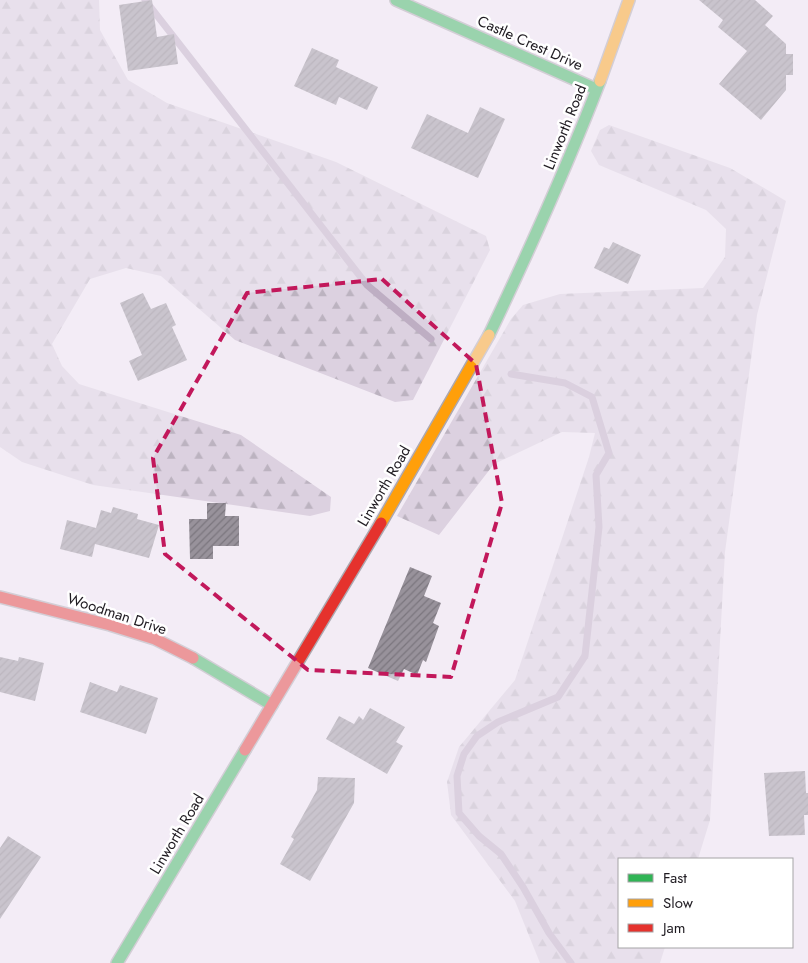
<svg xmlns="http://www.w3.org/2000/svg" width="808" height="963" font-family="Jost,sans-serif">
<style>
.forest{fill:url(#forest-firs)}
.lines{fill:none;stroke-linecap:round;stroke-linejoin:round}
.stream{stroke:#beaec3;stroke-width:7}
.building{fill:url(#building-hatch)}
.fast-casing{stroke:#ada8af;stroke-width:14}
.slow-casing{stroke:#ada8af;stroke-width:14}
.jam-casing{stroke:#ada8af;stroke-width:14}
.fast{stroke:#30b455;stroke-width:11}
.slow{stroke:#ff9f0a;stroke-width:11}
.jam{stroke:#e5322d;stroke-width:11}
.marked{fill:none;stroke:#c2185b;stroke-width:4;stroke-dasharray:10 6;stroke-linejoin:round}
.labels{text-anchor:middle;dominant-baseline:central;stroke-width:5;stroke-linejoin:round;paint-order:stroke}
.street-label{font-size:15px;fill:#1f1b21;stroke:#fff}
</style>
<defs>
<pattern id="forest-firs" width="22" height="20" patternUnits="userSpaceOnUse" patternTransform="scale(1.25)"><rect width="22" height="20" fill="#dcd1e0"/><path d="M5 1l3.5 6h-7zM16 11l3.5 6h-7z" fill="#bcb3c0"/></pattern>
<pattern id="building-hatch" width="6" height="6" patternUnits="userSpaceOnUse" patternTransform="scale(1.25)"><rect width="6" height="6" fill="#98929b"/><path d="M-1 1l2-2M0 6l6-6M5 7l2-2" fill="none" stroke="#7b767e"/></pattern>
</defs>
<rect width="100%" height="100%" fill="#f3ecf5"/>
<!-- forest -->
<path class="forest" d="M0,0H99L100,30L128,80L167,103L336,162L486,236L490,250L413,400L395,402L235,340L161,276L126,268L90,279L52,344L62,366L79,384L241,435L331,497L330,511L310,516L93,485L22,462L0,447Z
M609,125L730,168L786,201L757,315L725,552L710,820L698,859H619V947H665L660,963H540L515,901L451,815L447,782L459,747L515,680L589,457L595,433L562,432L494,464L439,535L397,516L511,319L523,305L560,294L703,288L725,257L726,229L706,210L599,165L591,151L600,130Z"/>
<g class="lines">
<!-- stream -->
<path class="stream" d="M145,0L367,285L431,339
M511,374L565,383L592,397L609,453L596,475L599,527L585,656L558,697L498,722L477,736L464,754L457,776L459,813L479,836L501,854L523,887L549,933L571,963"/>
</g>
<!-- building -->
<path class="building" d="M152,0L157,37L174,34L178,64L128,71L119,5Z
M699,0H755L773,16L765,25L786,44V54H793V75H786V90L761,120L719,84L747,51L718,27L723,20Z
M312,48L339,60L336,67L378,87L367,110L339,97L336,105L294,86Z
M480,107L505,119L478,178L411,148L427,114L468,133Z
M613,242L641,255L628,284L594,268L604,247L609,249Z
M143,293L151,309L166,303L176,325L172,327L187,360L138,381L129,361L142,355L120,303Z
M207,503H226L225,516H239V546H213V559H190L189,519H207Z
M113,507L138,514L137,519L159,525L149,558L95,544L92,557L60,549L67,520L96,528L101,510L111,513Z
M410,567L432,576L424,596L441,603L433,623L439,626L426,662L423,660L417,675L404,669L398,681L368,668Z
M0,657L18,661L19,657L44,663L35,701L0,692Z
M90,682L117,692L120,685L158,698L146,734L80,712Z
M370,708L405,727L396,742L403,746L387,774L326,739L339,716L354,724L359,716L363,720Z
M805,771L806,793H808V815H804L805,835L769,836L764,773Z
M318,777L355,778L354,803L310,881L280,864L294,839L291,837L317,790Z
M8,836L41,857L0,919V848Z"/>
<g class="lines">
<defs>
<path id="fast" d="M396,0L596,89
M489,335C529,251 567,167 600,81
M193,658L272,705
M117,963L245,750"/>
<path id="slow" d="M600,81L629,0
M381,523L489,335"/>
<path id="jam" d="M0,597L110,625L155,639L193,658
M245,750L381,523"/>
</defs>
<!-- fast casing -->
<use href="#fast" class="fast-casing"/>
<!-- slow casing -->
<use href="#slow" class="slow-casing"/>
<!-- jam casing -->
<use href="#jam" class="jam-casing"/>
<!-- fast -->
<use href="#fast" class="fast"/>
<!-- slow -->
<use href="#slow" class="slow"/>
<!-- jam -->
<use href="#jam" class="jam"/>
</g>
<!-- marked area -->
<path d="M0 0H808V963H0ZM382,279L476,364L502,503L451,677L308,670L165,554L153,458L247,293Z" fill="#f3ecf5" fill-opacity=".55" fill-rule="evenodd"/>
<path class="marked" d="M382,279L476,364L502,503L451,677L308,670L165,554L153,458L247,293Z"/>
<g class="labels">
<!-- street labels -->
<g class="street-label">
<text transform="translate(530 43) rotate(24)">Castle Crest Drive</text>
<text transform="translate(565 127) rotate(-68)">Linworth Road</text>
<text transform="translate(384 486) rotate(-60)">Linworth Road</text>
<text transform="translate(117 614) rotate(18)">Woodman Drive</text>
<text transform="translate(177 834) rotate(-59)">Linworth Road</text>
</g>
</g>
<!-- legend -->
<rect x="618" y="858" width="175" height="90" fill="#ffffff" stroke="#a5a4a6"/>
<rect x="628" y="874" width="25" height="8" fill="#30b455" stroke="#a5a4a6"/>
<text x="663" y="883" font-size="15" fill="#1f1b21">Fast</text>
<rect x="628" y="899" width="25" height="8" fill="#ff9f0a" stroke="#a5a4a6"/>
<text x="663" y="908" font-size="15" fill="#1f1b21">Slow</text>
<rect x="628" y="924" width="25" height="8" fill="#e5322d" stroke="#a5a4a6"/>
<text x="663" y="933" font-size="15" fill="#1f1b21">Jam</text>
</svg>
